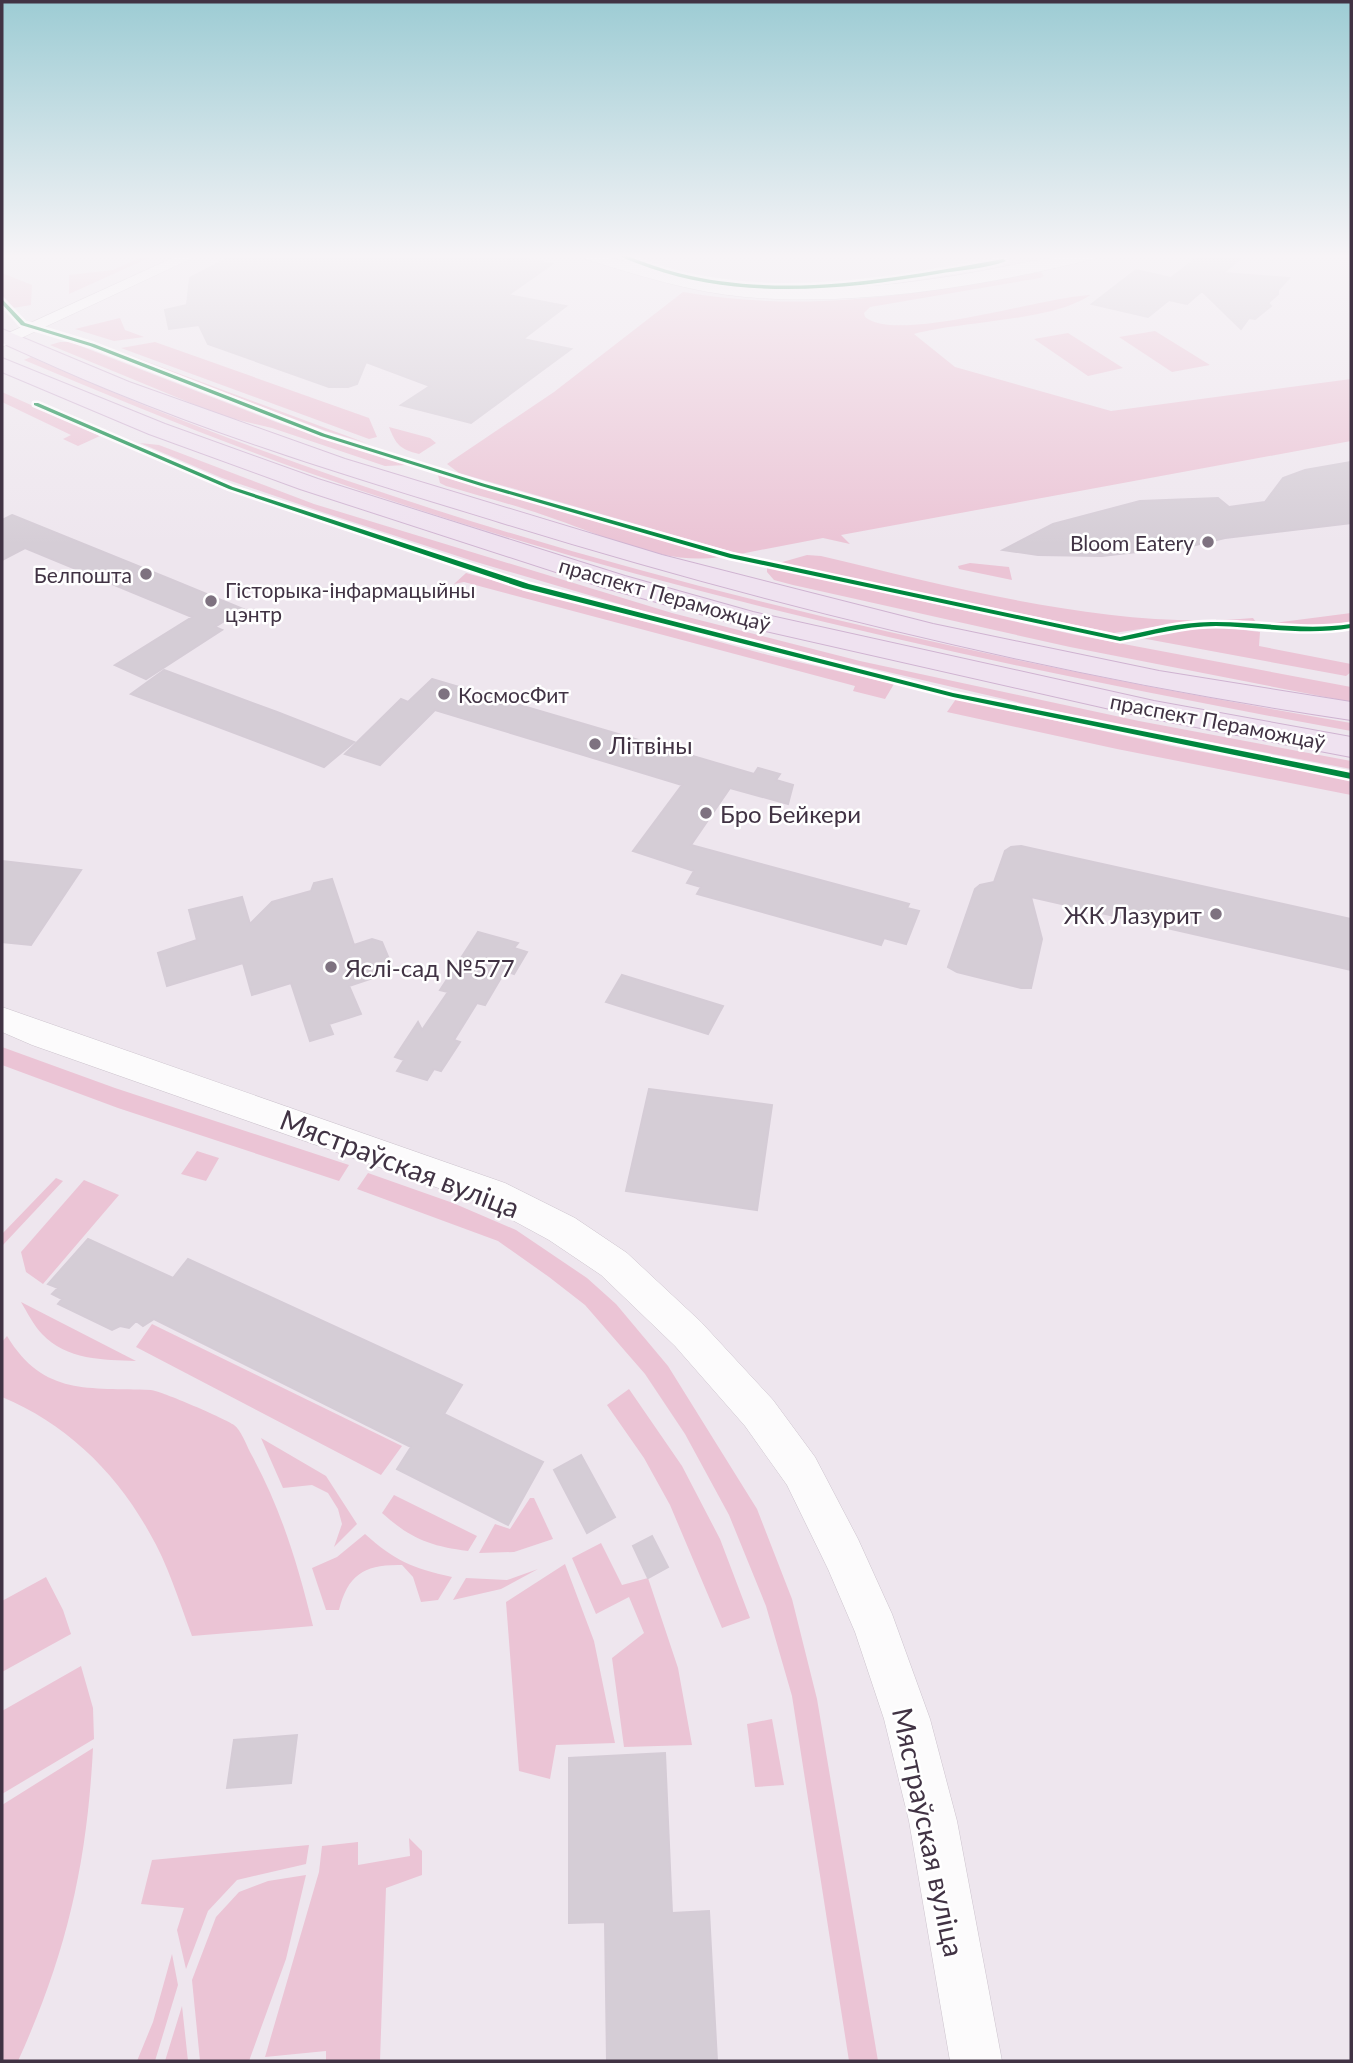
<svg xmlns="http://www.w3.org/2000/svg" width="1353" height="2063" font-family="Lato,sans-serif">
<style>
.green{fill:#ebc4d5}
.building{fill:#d5cdd6;stroke:#d5ccd6;stroke-width:2}
.lines{fill:none;stroke-linecap:round;stroke-linejoin:round}
.minor-casing{stroke:#ccc3cd;stroke-width:1}
.major-casing{stroke:#cfb3d1;stroke-width:2}
.minor{fill:#fcfbfc;fill-rule:evenodd}
.major{fill:#efe2f0;fill-rule:evenodd}
.cycleway-casing{stroke:#fff;stroke-width:5}
.cycleway{fill:#00873e;fill-rule:evenodd}
.poi-dot{fill:#7e7280;stroke:#fff;stroke-width:2.5}
.labels{text-anchor:middle;dominant-baseline:central;stroke-width:5;stroke-linejoin:round;paint-order:stroke}
.far-poi-label{font-size:21px;fill:#413344;stroke:#fff;text-anchor:end}
.far-street-label{font-size:21px;fill:#413344;stroke:#fff}
.poi-label{font-size:24px;fill:#413344;stroke:#fff;text-anchor:start}
.near-street-label{font-size:28px;fill:#413344;stroke:#fff}
</style>
<rect width="100%" height="100%" fill="#eee6ee"/>
<!-- green -->
<path class="green" d="M144,256H153L69,294V275L113,270Z
M1041,272L1044,276L1040,278L870,307L864,313L865,317C897,344 1043,297 1090,295C1054,321 961,321 914,334L955,367L1111,411L1351,379V441L841,535L850,544L823,538L740,554L459,473L447,464L554,392L683,292C812,314 914,294 1041,272Z
M2,273L32,285L31,305L13,308L2,298Z
M120,318L125,330L144,337L114,341L75,329Z
M1155,331L1210,365L1172,372L1119,337Z
M1068,333L1123,368L1088,376L1034,339Z
M60,342H70L281,424L408,465L385,466L272,428L222,416L50,345Z
M155,342L369,418L377,437L369,439L121,348Z
M117,352H121L366,443L326,431Z
M31,357C82,379 132,401 184,421C557,567 957,655 1351,723V731C994,666 638,589 295,468C204,435 114,398 24,360Z
M2,392L100,436L78,446L63,439L71,435L2,402Z
M389,427L430,438L436,443L419,454C400,449 396,445 389,427Z
M140,443L159,445L314,504L672,613L860,661L1139,721L1351,761V769L1081,717L711,631L473,561L325,513L222,478Z
M438,475L719,557C664,566 600,534 549,517C515,505 480,496 446,486L440,483Z
M807,555L821,556C955,588 1116,631 1253,618L1258,625L1351,613V622L1290,628L1215,622L1180,623L1114,633L779,563Z
M970,563L1009,567L1012,580L959,569L958,566Z
M767,567L1076,635L1351,687V702L1070,647L793,585L774,580L767,572Z
M466,573L768,655L894,684L885,699L853,691L855,686L464,582L454,584Z
M1219,627L1260,632L1259,646L1351,664V672L1346,676L1141,638L1184,629Z
M956,699L1177,747L1351,780V795L1117,749L947,712Z
M2,1047L115,1088L349,1165L339,1181L118,1108L2,1065Z
M197,1151L219,1158L206,1181L181,1174Z
M368,1173L453,1203L516,1230L587,1278L616,1304L668,1366L757,1509L792,1599L817,1699L878,2061H849L792,1696L766,1606L729,1515L685,1434L645,1374L585,1305L549,1277L498,1241L357,1189Z
M56,1178L63,1181L2,1246V1234Z
M84,1180L119,1195L43,1284L26,1272L21,1252Z
M21,1302L136,1361C104,1360 66,1360 42,1334C34,1326 27,1312 21,1302Z
M152,1324L402,1446L381,1475L136,1347Z
M7,1336C44,1397 89,1387 151,1390C161,1391 226,1419 234,1425C241,1430 246,1444 250,1452C281,1508 298,1565 313,1626L192,1636C179,1601 168,1564 149,1532C116,1472 65,1423 2,1397V1342Z
M629,1389L682,1466L720,1539L750,1618L722,1628L670,1505L644,1458L607,1405Z
M261,1438L326,1476L357,1524L334,1547L342,1524L338,1509L328,1493L312,1485L283,1488Z
M394,1495L477,1536L468,1551C430,1546 411,1539 382,1513Z
M530,1498H534L553,1539L514,1552L479,1553L495,1524L510,1529Z
M365,1534C395,1561 412,1568 452,1577L438,1600L421,1602L413,1577L402,1565C365,1564 348,1574 339,1610H326L312,1568L337,1557Z
M601,1543L622,1585L648,1578L678,1668L692,1745L624,1747L612,1658L644,1633L629,1597L596,1614L572,1558Z
M565,1564L594,1641L615,1743L556,1745L550,1779L519,1771L506,1602Z
M538,1569L501,1589L453,1600L466,1578L507,1580Z
M46,1577L63,1610L71,1634L2,1672V1601Z
M81,1666L93,1708L94,1739L2,1794V1711Z
M772,1719L784,1785L755,1787L747,1724Z
M93,1748C87,1865 66,1955 18,2061H2V1805Z
M409,1838L422,1851V1875L386,1888L380,2061H326V2051L265,2057L319,1872L322,1846L358,1842V1865L410,1856Z
M309,1845L306,1864L237,1880L208,1911L186,1969L177,1930L184,1908L141,1904L152,1860Z
M306,1875L286,1959L249,2061H200L192,1980L216,1917L239,1892L268,1881Z
M172,1954L178,1985L155,2061H137L153,2022Z
M182,2006L188,2061H165Z"/>
<!-- building -->
<path class="building" d="M232,256H510L552,264L508,295L566,306L523,339L571,349L471,423L401,405L430,386L366,362L357,384L348,387H329L208,344L199,325L169,329L165,310L187,305L190,278Z
M1199,256H1244L1223,273L1289,278L1278,290V294L1268,303L1271,306L1255,319L1249,318L1241,329L1202,291L1187,304L1169,300L1148,317L1092,304L1136,270L1171,278Z
M1351,462V523L1225,538L1175,550L1172,548L1102,556L1038,555L1003,550L1053,524L1140,501L1218,498L1229,507L1265,502L1283,478L1305,470Z
M12,515L170,579L243,609L215,627L222,630L146,679L115,665L192,617L25,548L2,560V520Z
M164,670L277,712L354,742L324,767L131,694Z
M432,679L754,774L758,768L780,774L776,780L793,785L788,804L730,788L691,845L909,904L907,908L919,911L906,944L884,938L881,945L697,894L701,887L687,883L694,871L633,851L682,785L435,710L380,765L345,754L401,699L408,702Z
M1021,846L1351,919V970L1031,897L1042,939L1031,988H1021L957,972L948,967L975,889L980,885L994,882L1005,851L1011,847Z
M2,861L81,870L31,945L2,942Z
M332,879L354,945L372,939L382,942L394,971L349,986L361,1014L329,1024L333,1034L310,1041L291,983L252,995L243,963L167,986L158,953L197,940L189,910L242,897L250,924L272,902L311,891L314,883Z
M478,932L518,943L514,948L527,952L514,974L505,971L485,1005L477,1003L454,1040L460,1042L441,1071L434,1069L427,1080L397,1071L404,1060L395,1057L418,1022L422,1030L448,992L440,990Z
M622,975L723,1006L708,1034L606,1002Z
M649,1089L772,1105L757,1210L626,1191Z
M88,1239L173,1278L188,1259L462,1385L444,1414L543,1462L508,1525L397,1469L411,1447L154,1319L143,1326L136,1321L129,1328L120,1326L112,1330L58,1304L62,1299L52,1294L58,1288L48,1284Z
M581,1455L615,1517L587,1533L554,1470Z
M652,1536L668,1567L648,1578L633,1546Z
M297,1735L291,1783L227,1788L234,1740Z
M665,1753L672,1913L709,1911L717,2061H607L605,1922L569,1923V1758Z"/>
<g class="lines">
<defs>
<path id="minor" d="M177,256H197L2,347V336Z
M582,256C613,255 641,266 670,274C709,284 750,290 791,290C849,289 907,284 965,274C1008,267 1052,254 1096,256L1093,259C986,286 855,307 745,297C690,292 637,275 585,259Z
M2,1007L505,1183L575,1218L627,1253L701,1322L773,1400L815,1457L858,1539L892,1614L930,1719L957,1821L1002,2061H950L909,1821L884,1719L855,1632L828,1569L787,1485L745,1426L675,1346L601,1275L549,1240L481,1203L32,1045L2,1032Z"/>
<path id="major" d="M2,329L129,382L345,459L662,555L933,624L1159,671L1351,702V720C1063,677 778,608 499,522C369,482 238,443 112,391C75,376 38,359 2,343Z
M2,358L165,424L318,479L625,576L753,612L1154,701L1351,737V757L1154,719L748,627L605,588L300,489L149,434L2,372Z"/>
</defs>
<!-- minor casing -->
<use href="#minor" class="minor-casing"/>
<!-- major casing -->
<use href="#major" class="major-casing"/>
<!-- minor -->
<use href="#minor" class="minor"/>
<!-- major -->
<use href="#major" class="major"/>
<defs>
<path id="cycleway" d="M620,256H627C644,262 661,269 678,273C785,300 897,278 1003,259L1006,261C986,269 959,270 937,274C844,290 742,300 650,268C640,264 630,261 620,256Z
M2,299L25,323L94,344L325,434L485,484L731,554L1120,637C1152,630 1184,621 1216,622C1262,622 1305,631 1351,624V628C1306,636 1262,627 1216,626C1184,626 1152,635 1120,641L730,558L481,486L321,436L90,346L21,325L2,304Z
M34,403H38L233,487L529,584L953,693L1351,773V779L953,697L523,588L229,489L34,405Z"/>
</defs>
<!-- cycleway casing -->
<use href="#cycleway" class="cycleway-casing"/>
<!-- cycleway -->
<use href="#cycleway" class="cycleway"/>
</g>
<!-- sky -->
<linearGradient id="sky" x2="0" y2="1"><stop stop-color="#9dccd4"/><stop offset="0.47" stop-color="#f7f4f7"/><stop offset="1" stop-color="#f7f4f7" stop-opacity="0"/></linearGradient>
<rect width="1353" height="545" fill="url(#sky)"/>
<!-- markers -->
<g class="poi-dot">
<circle cx="1208" cy="542" r="7"/>
<circle cx="146" cy="574" r="7"/>
<circle cx="211" cy="601" r="7"/>
<circle cx="444" cy="694" r="7"/>
<circle cx="595" cy="744" r="7"/>
<circle cx="706" cy="813" r="7"/>
<circle cx="1216" cy="914" r="7"/>
<circle cx="331" cy="967" r="7"/>
</g>
<g class="labels">
<!-- far-poi labels -->
<g class="far-poi-label">
<text x="1194" y="542">Bloom Eatery</text>
<text x="132" y="574">Белпошта</text>
<text x="225" y="589" text-anchor="start">Гісторыка-інфармацыйны<tspan x="225" dy="24">цэнтр</tspan></text>
<text x="458" y="694" text-anchor="start">КосмосФит</text>
</g>
<!-- far-street labels -->
<g class="far-street-label">
<text transform="translate(665 594) rotate(16)">праспект Пераможцаў</text>
<text transform="translate(1218 721) rotate(11)">праспект Пераможцаў</text>
</g>
<!-- poi labels -->
<g class="poi-label">
<text x="609" y="744">Літвіны</text>
<text x="720" y="813">Бро Бейкери</text>
<text x="1202" y="914" text-anchor="end">ЖК Лазурит</text>
<text x="345" y="967">Яслі-сад №577</text>
</g>
<!-- near-street labels -->
<g class="near-street-label">
<text transform="translate(400 1163) rotate(21)">Мястраўская вуліца</text>
<text transform="translate(929 1832) rotate(78)">Мястраўская вуліца</text>
</g>
</g>
<!-- border -->
<rect width="1353" height="2063" fill="none" stroke="#413344" stroke-width="7"/>
</svg>
